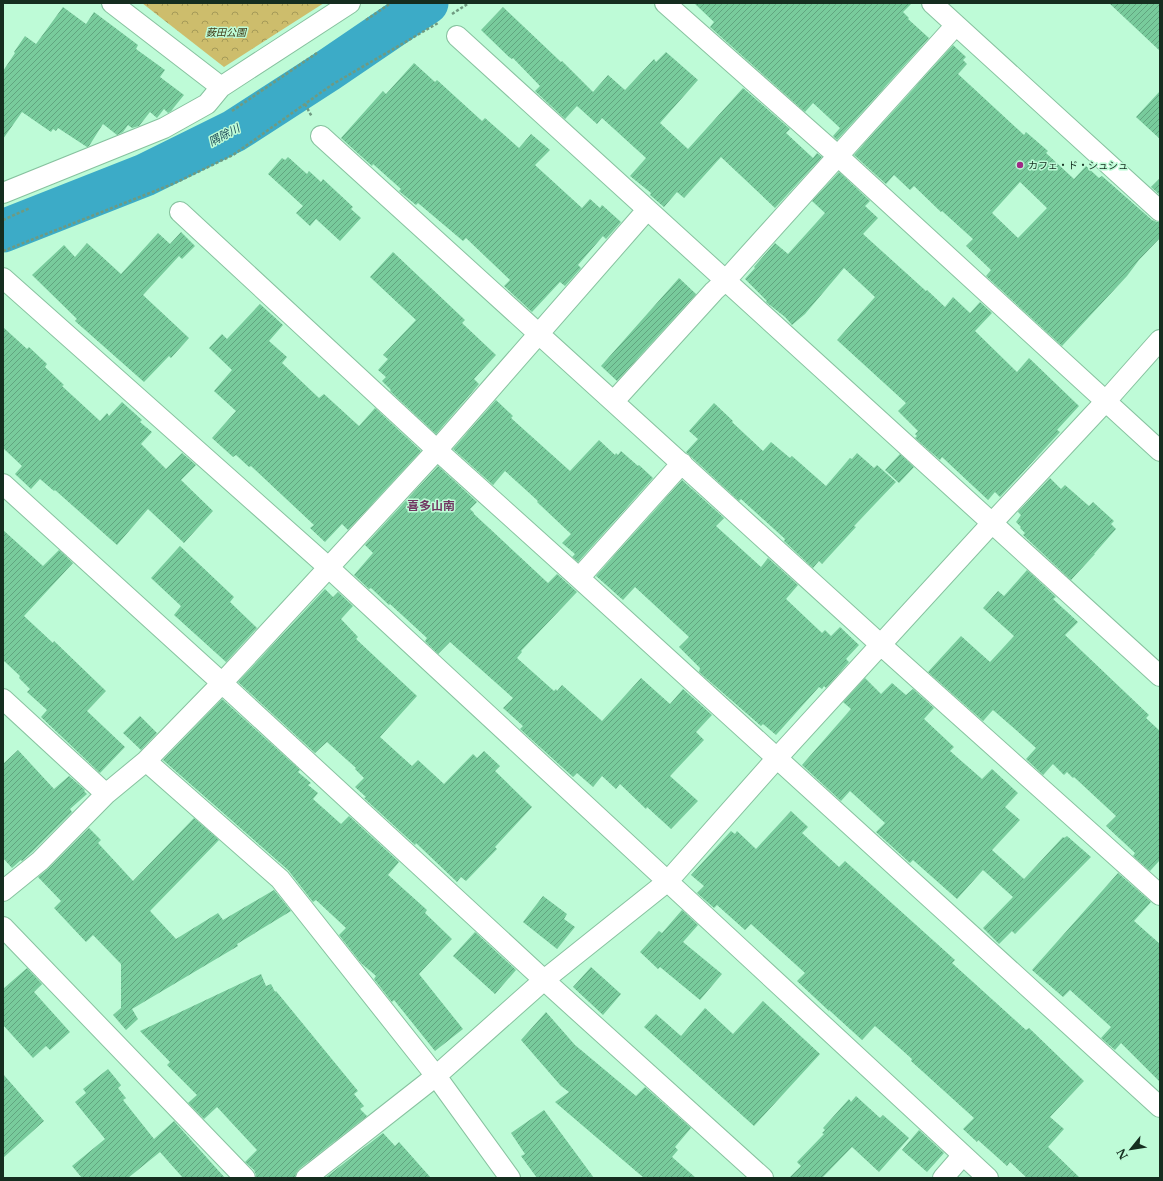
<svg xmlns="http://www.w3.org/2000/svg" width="1163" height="1181" font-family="'Libre Baskerville','Noto Sans JP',serif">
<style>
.forest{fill:url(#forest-crowns)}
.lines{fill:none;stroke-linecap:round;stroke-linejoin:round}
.river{stroke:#3cabc7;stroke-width:43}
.building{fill:url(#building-hatch);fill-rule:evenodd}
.street-casing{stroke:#87c29f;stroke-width:22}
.path{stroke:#6f9a81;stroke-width:2.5;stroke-dasharray:3 2;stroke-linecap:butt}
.street{stroke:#fff;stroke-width:20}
.poi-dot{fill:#9f2b85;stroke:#befbd7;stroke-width:1.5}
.labels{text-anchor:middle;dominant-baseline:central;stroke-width:3;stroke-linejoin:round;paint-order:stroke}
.park-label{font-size:10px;font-style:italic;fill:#413a16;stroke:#befbd7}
.poi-label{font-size:10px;fill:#152d1f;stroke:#befbd7;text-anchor:start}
.water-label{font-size:11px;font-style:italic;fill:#1e4d59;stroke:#befbd7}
.quarter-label{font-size:12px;font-weight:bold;fill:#713762;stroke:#befbd7}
</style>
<defs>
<pattern id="forest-crowns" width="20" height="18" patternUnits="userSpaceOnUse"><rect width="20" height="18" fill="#cdbd6c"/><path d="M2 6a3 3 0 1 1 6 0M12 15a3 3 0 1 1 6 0" fill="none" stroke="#a59a58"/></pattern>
<pattern id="building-hatch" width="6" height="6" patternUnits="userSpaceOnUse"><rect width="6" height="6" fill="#78cb9c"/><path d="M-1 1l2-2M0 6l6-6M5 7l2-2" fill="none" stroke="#61a57f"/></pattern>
</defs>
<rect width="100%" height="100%" fill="#befbd7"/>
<!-- forest -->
<path class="forest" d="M142,3H324L224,67Z"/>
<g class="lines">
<!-- river -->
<path class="river" d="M3,231L145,175L234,131L327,71L427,3"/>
</g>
<!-- building -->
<path class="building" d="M694,3H912L903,12L909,18L908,19L929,38L837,140L833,136L840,128L813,103L805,112L710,27L714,22Z
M1109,3H1160V51Z
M63,7L86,24L94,12L138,45L136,49L165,70L160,77L184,95L171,111L168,113L164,109L157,118L150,112L139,126L132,128L128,125L123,132L117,135L103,124L89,146L87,147L58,128L56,131L53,129L51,132L22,112L3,139V71L15,53L14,52L25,36L36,44Z
M503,7L561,62L562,61L593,92L608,75L625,90L654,59L656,62L666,52L698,80L660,123L688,149L743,88L790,129L786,133L813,158L817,153L822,157L775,208L721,157L684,198L677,192L664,207L650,195L651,193L630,176L646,158L602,118L597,124L577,106L565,119L535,91L540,86L513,58L512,59L509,57L481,30Z
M953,45L966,57L963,60L967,64L958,74L1024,135L1026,132L1048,151L1046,153L1074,179L1086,166L1099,178L1102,176L1152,220L1157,222H1160V238L1139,260L1127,276L1062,346L986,276L991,270L966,246L973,239L942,211L941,212L914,186L910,190L894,175L886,184L854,155ZM1020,182L1047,208L1018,238L992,213Z
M414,63L435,82L437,80L482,121L485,118L519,148L531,134L550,150L535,165L582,208L590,199L600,208L602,205L621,222L606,239L603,236L578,265L581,268L565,286L560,282L532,312L504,286L510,280L466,238L463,241L418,203L416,205L399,191L401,189L373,164L372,166L341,138L383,91L386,94Z
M1160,91V139L1136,117Z
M288,157L307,174L309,171L321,182L323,179L353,207L351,209L361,218L340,241L316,219L310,226L296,213L303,206L268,174L282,158L285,160Z
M839,172L870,201L865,206L878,218L863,234L926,291L927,290L945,307L953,297L970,313L980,302L992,313L975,331L1017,372L1029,358L1079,406L1057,430L1060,432L1000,497L995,492L988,500L942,457L940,460L915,438L917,436L915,434L918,431L898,411L906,403L837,340L875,297L844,268L805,314L792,325L785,317L766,302L767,301L745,279L755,268L754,267L775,243L788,254L825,213L812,201Z
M1160,178V195L1151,187Z
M181,232L195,246L182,259L179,256L143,295L189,338L171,358L169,356L144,382L75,321L77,319L32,275L64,245L75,257L87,243L121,274L158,233L170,244Z
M393,252L465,320L462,323L496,355L474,379L479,384L436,434L390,391L391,390L382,381L386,377L378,370L388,359L383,355L416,320L370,277Z
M679,278L696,294L617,381L601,366Z
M260,304L283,325L269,341L287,357L282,363L319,398L324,394L359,426L375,408L421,451L348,530L342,524L325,542L310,528L314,525L251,466L249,467L236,455L233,457L212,438L236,411L214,391L232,370L209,348L222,334L227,339Z
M3,327L27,349L29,347L47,364L45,367L64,385L62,386L100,421L107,413L109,416L122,402L142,420L140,422L152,432L141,444L166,469L182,453L196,465L181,480L213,511L184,543L148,509L117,545L55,490L54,491L40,479L31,489L15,474L22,466L3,448Z
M496,400L513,416L511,418L570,471L599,440L615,455L616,453L618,455L621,451L638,466L639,465L653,478L578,562L572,557L575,554L562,543L571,534L537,502L538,501L505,471L493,485L453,449Z
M714,403L733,421L732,422L763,451L771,442L790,458L792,456L826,486L850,458L852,459L857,453L874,468L877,465L896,482L854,526L856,527L822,564L819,561L813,568L784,541L785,539L741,499L739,501L686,452L698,439L689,431Z
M900,454L914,467L899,483L885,470Z
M438,466L477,502L470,509L474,513V514L548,583L557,574L577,592L521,651L522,652L517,658L554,691L556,689L557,691L562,685L602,721L641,678L670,704L683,689L712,715L696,732L704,740L670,776L698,801L671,829L647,807L646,809L620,784L616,789L602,776L593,787L577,773L573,777L520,729L523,726L503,708L513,698L450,642L438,654L425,641L427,638L390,604L389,605L371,588L369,589L354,575L373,553L365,545Z
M1050,478L1061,489L1065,485L1089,506L1093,502L1114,521L1111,524L1116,529L1094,554H1095L1071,580L1023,535L1025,533L1020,528L1021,527L1016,522L1021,515L1018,512Z
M682,480L724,518L716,526L761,567L768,558L798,585L786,599L822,633L825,630L831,636L840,627L859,645L846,659L849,662L826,688L824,686L822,689L819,687L776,735L763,724L761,726L699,672L700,668L679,647L689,637L635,587L623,600L596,576Z
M3,530L43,566L59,550L73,563L24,616L53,643L54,641L106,691L87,711L125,747L100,773L41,717L47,710L27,692L30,689L19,678L20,676L3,660Z
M180,546L234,597L230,602L257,628L226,662L174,615L181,606L151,578Z
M1027,570L1056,597L1053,599L1078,622L1065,635L1149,715L1146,718L1160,731V860L1150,871L1133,856L1135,853L1106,826L1116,816L1074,777L1073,778L1067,772L1064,775L1053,764L1043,775L1026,759L1036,748L1016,730L993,710L983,721L928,672L961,636L990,662L1014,636L983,608L998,591L1004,596Z
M325,589L333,597L338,592L353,606L341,619L358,637L356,639L417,696L380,737L412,766L418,760L444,784L473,754L477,758L484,751L500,766L495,771L532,807L495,847L497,849L466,881L461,877L457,882L416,843L415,845L364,798L366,797L355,787L364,778L355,769L356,768L327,742L315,753L238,682Z
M865,678L881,694L892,683L906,695L913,689L934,708L924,719L954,747L950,751L982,779L992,769L1018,793L1005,807L1020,820L992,850L1024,879L1063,837L1064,838L1067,836L1091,857L1015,934L1012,931L999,944L983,928L1013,897L983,870L957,899L913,860L910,863L876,832L885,823L850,791L841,801L802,765L851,709L843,702Z
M222,699L300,770L298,772L311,783L308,785L318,793L313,799L341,824L349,816L399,862L388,875L427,910L425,913L452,939L419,974L463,1029L435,1051L394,1000L392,1002L374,979L376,976L361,963L339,935L346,928L316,900L313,902L288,870L163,760Z
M140,716L157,733L141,750L123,733Z
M18,750L54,789L69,776L85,790L84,791L87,794L70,809L72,812L32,852L22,861L21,860L12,868L3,858V764Z
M791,811L808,827L802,833L839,867L845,861L955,960L952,963L1026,1030L1029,1028L1084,1081L1050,1117L1064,1129L1048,1147L1080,1178H1027L1010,1162L1007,1166L978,1140L977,1142L963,1129L974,1118L911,1061L912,1059L875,1026L862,1040L829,1010V1011L797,981L805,973L751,924L745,930L717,905L714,908L697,893L704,886L691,875L731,831L735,834L737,831L756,849Z
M194,818L219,840L150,911L176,939L218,913L223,920L274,890L291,911L237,944L238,946L132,1009L138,1019L126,1030L113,1015L121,1008V964L93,935L86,942L54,908L61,901L38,877L48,869L89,828L101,840L98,843L133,881Z
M1118,873L1151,902L1134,921L1160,944V1082L1121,1043L1115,1050L1101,1038L1111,1027L1070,990L1063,997L1032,970Z
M543,896L567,914L564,919L575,927L557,949L523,922Z
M682,910L698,925L683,942L722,974L700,1000L660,967L658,969L640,952L659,931L662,933Z
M475,932L516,970L495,994L453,956Z
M591,967L621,994L603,1015L573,987Z
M27,968L42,984L34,992L70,1032L50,1050L46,1046L33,1058L3,1025V989Z
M261,974L266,986L271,984L275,992L276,991L358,1091L354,1094L364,1106L360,1109L367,1116L299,1169L296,1173L295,1178H256V1175L254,1170L245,1162L257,1150L217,1107L204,1119L188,1103L197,1095L167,1065L170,1062L140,1031Z
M763,1001L820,1054L754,1126L644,1027L656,1014L681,1036L705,1008L733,1034Z
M546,1012L575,1045L636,1096L645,1087L691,1128L675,1147L678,1150L672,1157L696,1178H644L555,1102L569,1092L561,1086L521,1040Z
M108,1069L121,1085L118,1088L126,1098L123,1100L154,1139L174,1121L225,1178H183L160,1152L128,1178H82L72,1166L105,1139L75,1102L86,1093L83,1089Z
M3,1074L44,1121L3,1158Z
M856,1096L880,1118L883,1115L909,1138L879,1172L852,1147L822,1178H789L801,1166L797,1162L824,1134L822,1133L825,1130L823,1128L849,1099L851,1102Z
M544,1110L594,1178H537L521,1156L525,1154L511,1133Z
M919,1130L944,1153L927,1172L902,1150Z
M383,1133L395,1146L399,1142L431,1178H325Z"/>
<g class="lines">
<defs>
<path id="street" d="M112,3L221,87L350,3
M665,3L838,156L1160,451
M932,3L1160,211
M457,36L1160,676
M321,136L881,645L1160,895
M3,193L164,128L207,104L221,87
M180,212L437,450L579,578L1160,1107
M3,278L328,567L988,1178
M614,401L714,291L726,280L956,25
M3,484L222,683L544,980L763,1178
M579,578L682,463
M3,699L106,794
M146,761L280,879L436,1076L510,1178
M3,891L40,861L106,794L146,761L222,683L437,450L647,210
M3,927L245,1178
M306,1178L436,1076L544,980L668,881L777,758L992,523L1105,402L1160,340
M943,1178L963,1155"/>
</defs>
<!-- street casing -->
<use href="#street" class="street-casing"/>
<!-- path -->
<path class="path" d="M452,14L469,3
M366,20L391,3
M305,104L312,117
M232,111L317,53
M3,220L30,208
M3,251L175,183L233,155L333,84L438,23"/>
<!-- street -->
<use href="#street" class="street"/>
</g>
<!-- markers -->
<circle class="poi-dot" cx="1020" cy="165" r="4"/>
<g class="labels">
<!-- park labels -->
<g class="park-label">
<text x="226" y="32">薮田公園</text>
</g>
<!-- poi labels -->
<g class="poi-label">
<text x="1028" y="165">カフェ・ド・シュシュ</text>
</g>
<!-- water labels -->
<g class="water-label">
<text transform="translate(224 135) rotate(-28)">隅除川</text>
</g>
<!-- quarter labels -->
<g class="quarter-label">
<text x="431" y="505">喜多山南</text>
</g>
</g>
<!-- border -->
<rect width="1163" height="1181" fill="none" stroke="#152d1f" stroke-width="8"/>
<!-- north arrow -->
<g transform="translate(1131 1149) rotate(240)" stroke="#befbd7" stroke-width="3" paint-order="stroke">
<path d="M0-3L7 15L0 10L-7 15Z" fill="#152d1f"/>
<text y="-6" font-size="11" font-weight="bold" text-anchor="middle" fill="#152d1f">N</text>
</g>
</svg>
